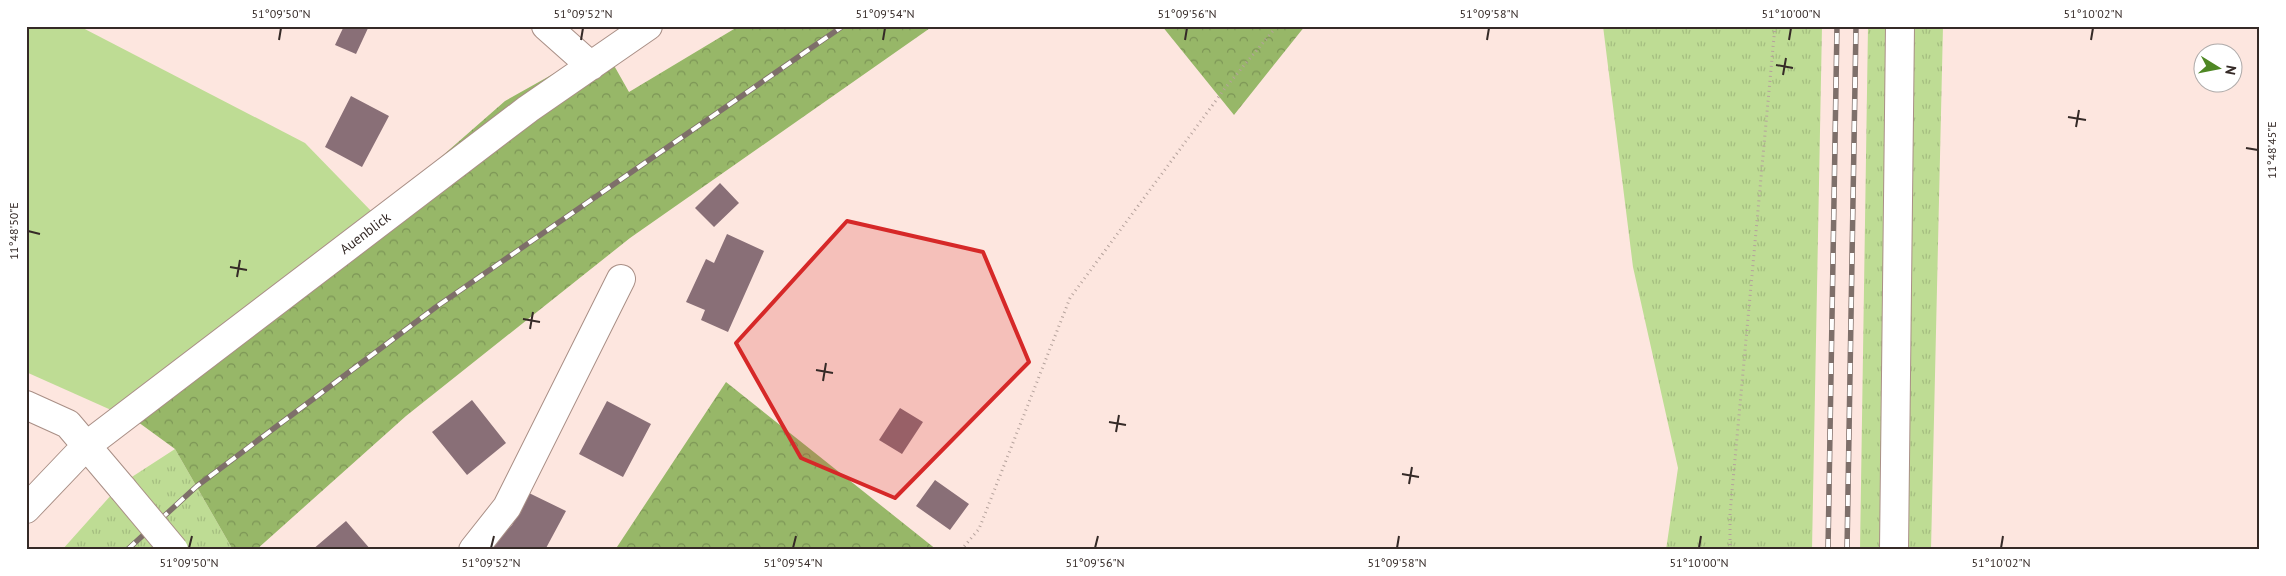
<svg xmlns="http://www.w3.org/2000/svg" width="2286" height="576" font-family="'PT Sans',sans-serif">
<style>
.grass{fill:url(#grass-tufts)}
.forest{fill:url(#forest-crowns)}
.garden{fill:#bedc94}
.building{fill:#896f77}
.lines{fill:none;stroke-linecap:round;stroke-linejoin:round}
.minor-casing{stroke:#a98f86;stroke-width:30}
.path{stroke:#b5a29c;stroke-width:3;stroke-dasharray:1 4;stroke-linecap:butt}
.minor{stroke:#fff;stroke-width:28}
.rail-casing{stroke:#7e6f6a;stroke-width:5.5}
.rail{stroke:#fff;stroke-width:4;stroke-dasharray:11;stroke-linecap:butt}
.minor-bridge-casing{stroke:#a98f86;stroke-width:30;stroke-linecap:butt}
.minor-bridge{stroke:#fff;stroke-width:28}
.marked{fill:#d62828;fill-opacity:0.2;stroke:#d62828;stroke-width:4;stroke-linejoin:round}
.ticks{fill:none;stroke:#352a27;stroke-width:2}
.labels{text-anchor:middle;dominant-baseline:central;stroke-width:4;stroke-linejoin:round;paint-order:stroke}
.street-label{font-size:14px;fill:#352a27;stroke:#fff}
.neatline{fill:none;stroke:#352a27;stroke-width:2}
.ticks-label{font-size:12px;text-anchor:middle;fill:#352a27}
</style>
<defs>
<pattern id="grass-tufts" width="24" height="20" patternUnits="userSpaceOnUse" patternTransform="scale(1.25)"><rect width="24" height="20" fill="#bedc94"/><path d="M3 7l-1-3M5 7V3M7 7l1-3M15 17l-1-3M17 17v-4M19 17l1-3" fill="none" stroke="#a4bd80"/></pattern>
<pattern id="forest-crowns" width="20" height="18" patternUnits="userSpaceOnUse" patternTransform="scale(1.25)"><rect width="20" height="18" fill="#97b768"/><path d="M2 6a3 3 0 1 1 6 0M12 15a3 3 0 1 1 6 0" fill="none" stroke="#7c9556"/></pattern>
</defs>
<rect width="100%" height="100%" fill="#fde6df"/>
<!-- grass -->
<path class="grass" d="M1603,26H1822L1812,550H1666L1678,468L1633,267Z
M1868,26H1943L1931,550H1860Z
M175,449L233,550H62L121,484Z"/>
<!-- forest -->
<path class="forest" d="M739,26H933L630,238L406,416L256,550H233L175,449L138,422L505,101L603,46L629,92Z
M1162,26H1305L1234,115Z
M726,382L937,550H615Z"/>
<!-- garden -->
<path class="garden" d="M26,26H79L305,143L375,215L138,422L26,372Z"/>
<!-- building -->
<path class="building" d="M344,26H369L356,54L335,45Z
M351,96L389,116L362,167L325,147Z
M720,183L739,203L714,227L695,208Z
M727,234L764,251L728,332L701,320L705,310L686,302L706,259L714,263Z
M472,400L506,443L467,475L432,432Z
M607,401L651,424L623,477L579,454Z
M900,408L923,422L902,454L879,440Z
M935,480L969,504L950,530L916,506Z
M529,493L566,511L545,550H488L512,525Z
M346,521L371,550H312Z"/>
<g class="lines">
<defs>
<path id="minor" d="M546,26L591,66
M26,405L68,424L123,489
M26,509L86,446L528,109L648,26
M473,550L507,507L621,279
M1894,550L1900,26"/>
</defs>
<!-- minor casing -->
<use href="#minor" class="minor-casing"/>
<!-- path -->
<path class="path" d="M961,550L979,529L1070,298L1226,87L1277,26
M1730,550V513L1775,26"/>
<!-- minor -->
<use href="#minor" class="minor"/>
<defs>
<path id="rail" d="M127,550L197,486L436,307L843,26
M1828,550L1837,26
M1847,550L1856,26"/>
</defs>
<!-- rail casing -->
<use href="#rail" class="rail-casing"/>
<!-- rail -->
<use href="#rail" class="rail"/>
<defs>
<path id="minor-bridge" d="M123,489L174,550"/>
</defs>
<!-- minor-bridge casing -->
<use href="#minor-bridge" class="minor-bridge-casing"/>
<!-- minor-bridge -->
<use href="#minor-bridge" class="minor-bridge"/>
</g>
<!-- marked area -->
<path class="marked" d="M847,221L983,252L1029,362L895,498L801,458L736,343Z"/>
<!-- ticks -->
<path class="ticks" d="M279,40L281,28M581,40L583,28M883,40L885,28M1185,40L1187,28M1487,40L1489,28M1789,40L1791,28M2091,40L2093,28M1776,65L1793,68M1783,75L1786,58M2068,117L2086,120M2076,127L2079,110M2246,148L2258,150M28,231L40,234M230,267L247,270M237,277L240,260M523,319L540,322M530,329L533,312M816,370L833,373M823,381L826,363M1109,422L1126,425M1116,432L1119,415M1402,474L1419,477M1409,484L1412,467M189,548L192,536M491,548L494,536M793,548L796,536M1095,548L1098,536M1397,548L1399,536M1699,548L1701,536M2001,548L2003,536"/>
<g class="labels">
<!-- street labels -->
<g class="street-label">
<text transform="translate(365 233) rotate(-37)">Auenblick</text>
</g>
</g>
<!-- border -->
<rect width="2286" height="576" fill="none" stroke="#ffffff" stroke-width="55"/>
<!-- north arrow -->
<g transform="translate(2218 68) rotate(100)"><circle r="24" fill="#ffffff" stroke="#aeaaa9"/>
<path d="M0-4L9 19L0 12L-9 19Z" fill="#4e8724"/>
<text y="-8" font-size="14" font-weight="bold" text-anchor="middle" fill="#352a27">N</text>
</g>
<rect x="28" y="28" width="2230" height="520" class="neatline"/>
<g class="ticks-label">
<text x="281" y="18">51°09'50"N</text>
<text x="583" y="18">51°09'52"N</text>
<text x="885" y="18">51°09'54"N</text>
<text x="1187" y="18">51°09'56"N</text>
<text x="1489" y="18">51°09'58"N</text>
<text x="1791" y="18">51°10'00"N</text>
<text x="2093" y="18">51°10'02"N</text>
<text transform="translate(2272 150) rotate(-90)" y="4">11°48'45"E</text>
<text transform="translate(14 231) rotate(-90)" y="4">11°48'50"E</text>
<text x="189" y="567">51°09'50"N</text>
<text x="491" y="567">51°09'52"N</text>
<text x="793" y="567">51°09'54"N</text>
<text x="1095" y="567">51°09'56"N</text>
<text x="1397" y="567">51°09'58"N</text>
<text x="1699" y="567">51°10'00"N</text>
<text x="2001" y="567">51°10'02"N</text>
</g>
</svg>
